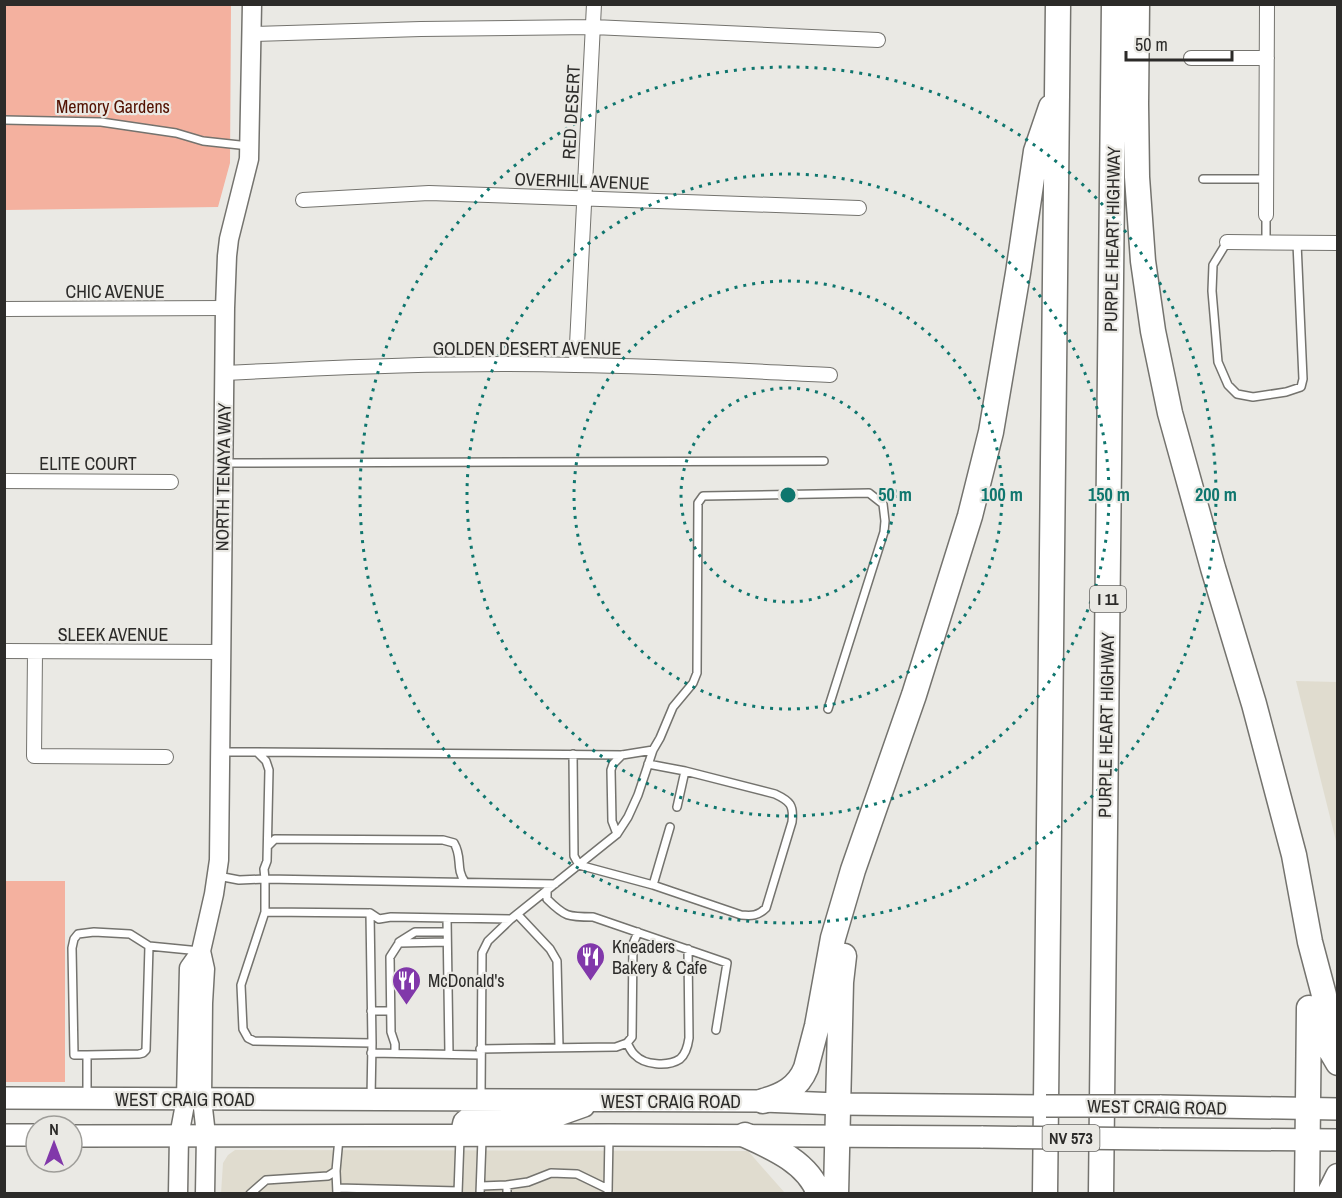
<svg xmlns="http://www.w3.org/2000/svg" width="1342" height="1198" font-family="'Archivo Narrow',sans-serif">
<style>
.built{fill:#e0dccf}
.green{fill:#f4b19f}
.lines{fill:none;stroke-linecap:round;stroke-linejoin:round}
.service-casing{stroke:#74736e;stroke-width:10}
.minor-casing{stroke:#74736e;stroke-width:16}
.secondary-casing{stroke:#74736e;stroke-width:21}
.primary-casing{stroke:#74736e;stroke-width:24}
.motorway-casing{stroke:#74736e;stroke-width:27}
.service{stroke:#fff;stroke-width:7}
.minor{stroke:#fff;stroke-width:14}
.secondary{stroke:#fff;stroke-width:18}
.primary{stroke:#fff;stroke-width:21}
.motorway{stroke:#fff;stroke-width:24}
.primary-bridge-casing{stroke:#74736e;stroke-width:24;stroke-linecap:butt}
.primary-bridge{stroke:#fff;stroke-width:21}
.ring{fill:none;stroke:#0f766e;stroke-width:3;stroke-dasharray:3 6}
.labels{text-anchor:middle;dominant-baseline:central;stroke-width:4.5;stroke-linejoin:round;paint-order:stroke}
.shield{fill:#eae9e4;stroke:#656461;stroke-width:1.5}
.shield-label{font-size:16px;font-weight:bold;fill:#2c2b29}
.park-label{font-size:18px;fill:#521101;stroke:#eae9e4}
.street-label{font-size:18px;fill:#2c2b29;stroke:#eae9e4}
.poi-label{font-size:18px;fill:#2c2b29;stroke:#eae9e4;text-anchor:start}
.centre{fill:#0f766e;stroke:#eae9e4;stroke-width:3}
.ring-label{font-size:18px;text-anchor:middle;font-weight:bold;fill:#0f766e;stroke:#eae9e4;stroke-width:4.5;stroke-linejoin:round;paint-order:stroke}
</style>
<rect width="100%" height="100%" fill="#eae9e4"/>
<!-- built -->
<path class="built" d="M1296,681L1337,682V845Z
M235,1150L748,1151L785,1193L221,1194L223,1163L228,1155Z"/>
<!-- green -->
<path class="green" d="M4,5H231L230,163L218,207L5,210Z
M5,881H65V1082H5Z"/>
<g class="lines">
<defs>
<path id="service" d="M4,120L101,122L176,133L203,141L249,146
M1203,179H1266
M1227,242L1213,265L1212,291L1218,362L1228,385L1237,394L1253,397L1286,392L1301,387L1303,379L1297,243
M1266,242V215
M226,463L824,461
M221,752H257L266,761L269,770L267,861L264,869L265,879L555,884
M257,752L622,755L653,750
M573,754L574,856L579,865L653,885L741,915C752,916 758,916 766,908L792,822C794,805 790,801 775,794L685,771L677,807
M648,764L685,771
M617,834L612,821L611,770L613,764L622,755
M268,846L275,839L443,840L454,843C463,858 455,868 465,882
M218,876L239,880L265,879V912L370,913L372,1043L371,1098
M653,885L670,827
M547,890V899C565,917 568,917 593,917L727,963L716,1030
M265,912L241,985L243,1029L248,1038L254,1041L372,1043
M370,913L379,919L391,917L511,919
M518,915L550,949L557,961L559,1047
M447,918L449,1054
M399,942L415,932H447
M371,1011H390
M627,1043C629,1046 631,1052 635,1055C644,1065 668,1067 680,1059C686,1054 688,1045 689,1038L688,949
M480,1049L616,1047L627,1043L632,1037L633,944L638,932
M371,1053L480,1055
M395,1053V1044L391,1032L390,957L399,943L447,942
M87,1055H74L72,948L74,939L78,934L94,932L130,934L149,946
M87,1096V1055L139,1054L143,1053L146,1050L149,946L200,951
M481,1098L482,953L488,941L511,919L617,834L628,817L638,795L653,750L660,738L673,707L693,683L697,673L698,503L703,496L869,493L883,504L885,521L884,532L828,709
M336,1171L337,1194
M507,1185L528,1182L551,1173L577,1174L608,1189
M481,1186L507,1185V1194
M337,1188L458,1191
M608,1191L609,1136
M458,1193L460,1138
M250,1194L266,1180L328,1176L336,1171L339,1138
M480,1194L482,1139"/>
<path id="minor" d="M252,34L421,29L593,27L878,40
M1191,58H1267
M303,200L429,193L859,208
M1266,215L1267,4
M1227,242L1338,243
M4,309L225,308
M576,365L594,4
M225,373C341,367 458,362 575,365C660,366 745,371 830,375
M4,481L171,482
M4,651L222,652
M35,652L34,756L166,757"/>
<path id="secondary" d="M201,951L205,969L203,1003L202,1099L206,1135L205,1194
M178,1194L179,1136L186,1099L189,968L201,951L214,894L219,860L225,308L227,256L229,239L249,159L252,4"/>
<path id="primary" d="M4,1098L763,1101L838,1104L1046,1106
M1160,1106L1338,1109
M4,1135H36
M461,1135L464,1122L469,1118L483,1116L553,1117L584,1106
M72,1136L609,1135L983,1137
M1159,1139L1338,1140"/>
<path id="motorway" d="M1137,4L1136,104L1137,177L1143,261L1153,331L1170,413L1213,568L1254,704L1294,855L1310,942L1324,995L1326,1037L1328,1046L1338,1063
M763,1101C782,1096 798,1088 806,1068L817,1026L833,938L853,870L914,695L970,516L991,432L1018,273L1036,151L1051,107
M745,1135C772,1147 809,1163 819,1194
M836,1194L841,982L844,956
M1045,1194L1058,4
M1101,1194L1114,4
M1307,1194L1309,1008
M1329,1194L1338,1176"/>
</defs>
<!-- service casing -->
<use href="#service" class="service-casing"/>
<!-- minor casing -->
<use href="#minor" class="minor-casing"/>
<!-- secondary casing -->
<use href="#secondary" class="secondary-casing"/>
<!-- primary casing -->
<use href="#primary" class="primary-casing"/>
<!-- motorway casing -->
<use href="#motorway" class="motorway-casing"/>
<!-- service -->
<use href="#service" class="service"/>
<!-- minor -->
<use href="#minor" class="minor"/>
<!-- secondary -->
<use href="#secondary" class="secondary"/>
<!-- primary -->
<use href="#primary" class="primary"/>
<!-- motorway -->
<use href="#motorway" class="motorway"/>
<defs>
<path id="primary-bridge" d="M1046,1106H1160
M983,1137L1159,1139"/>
</defs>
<!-- primary-bridge casing -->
<use href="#primary-bridge" class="primary-bridge-casing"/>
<!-- primary-bridge -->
<use href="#primary-bridge" class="primary-bridge"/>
</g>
<!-- distance rings -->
<g class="ring">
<circle cx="788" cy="495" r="107"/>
<circle cx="788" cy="495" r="214"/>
<circle cx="788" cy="495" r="321"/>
<circle cx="788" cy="495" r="428"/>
</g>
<!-- icons -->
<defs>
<symbol id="restaurant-pin" viewBox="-11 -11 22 30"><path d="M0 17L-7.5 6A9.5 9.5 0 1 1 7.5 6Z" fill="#8138aa" stroke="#eae9e4"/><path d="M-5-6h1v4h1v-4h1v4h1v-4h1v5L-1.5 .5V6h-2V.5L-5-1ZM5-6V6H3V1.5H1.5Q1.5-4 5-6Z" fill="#fff"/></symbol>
</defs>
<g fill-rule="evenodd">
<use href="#restaurant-pin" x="574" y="940" width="33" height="45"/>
<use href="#restaurant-pin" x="390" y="964" width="33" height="45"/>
</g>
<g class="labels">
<!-- shield labels -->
<g class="shield">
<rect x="1090" y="586" width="36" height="26" rx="4.5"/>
<rect x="1042.5" y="1125" width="57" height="26" rx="4.5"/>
</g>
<g class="shield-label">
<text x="1108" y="599">I 11</text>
<text x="1071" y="1138">NV 573</text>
</g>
<!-- park labels -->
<g class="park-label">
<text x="113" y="106">Memory Gardens</text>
</g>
<!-- street labels -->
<g class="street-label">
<text transform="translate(571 112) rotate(-87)">RED DESERT</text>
<text transform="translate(582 181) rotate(2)">OVERHILL AVENUE</text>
<text transform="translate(1112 239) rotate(-89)">PURPLE HEART HIGHWAY</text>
<text x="115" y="291">CHIC AVENUE</text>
<text x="527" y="348">GOLDEN DESERT AVENUE</text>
<text x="88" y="463">ELITE COURT</text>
<text transform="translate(223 477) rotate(-89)">NORTH TENAYA WAY</text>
<text x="113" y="634">SLEEK AVENUE</text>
<text transform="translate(1106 725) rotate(-89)">PURPLE HEART HIGHWAY</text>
<text x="185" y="1099">WEST CRAIG ROAD</text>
<text x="671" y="1101">WEST CRAIG ROAD</text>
<text transform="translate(1157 1107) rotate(1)">WEST CRAIG ROAD</text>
</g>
<!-- poi labels -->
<g class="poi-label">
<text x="612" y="946">Kneaders<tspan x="612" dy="21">Bakery &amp; Cafe</tspan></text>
<text x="428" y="980">McDonald's</text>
</g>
</g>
<circle cx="788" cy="495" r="9" class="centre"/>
<g class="ring-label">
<text x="895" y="501">50 m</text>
<text x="1002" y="501">100 m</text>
<text x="1109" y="501">150 m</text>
<text x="1216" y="501">200 m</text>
</g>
<!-- border -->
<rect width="1342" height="1198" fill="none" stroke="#2c2b29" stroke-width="12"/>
<!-- north arrow -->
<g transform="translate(54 1144)"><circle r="28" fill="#eae9e4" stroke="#9e9d99" stroke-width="1.5"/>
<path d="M0-4.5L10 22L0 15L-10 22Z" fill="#8138aa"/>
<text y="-9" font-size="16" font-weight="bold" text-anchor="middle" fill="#2c2b29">N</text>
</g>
<!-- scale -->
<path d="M1126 51v9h106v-9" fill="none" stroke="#2c2b29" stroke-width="3"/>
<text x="1135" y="51" font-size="18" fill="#2c2b29" stroke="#eae9e4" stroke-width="4.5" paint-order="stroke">50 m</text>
</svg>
